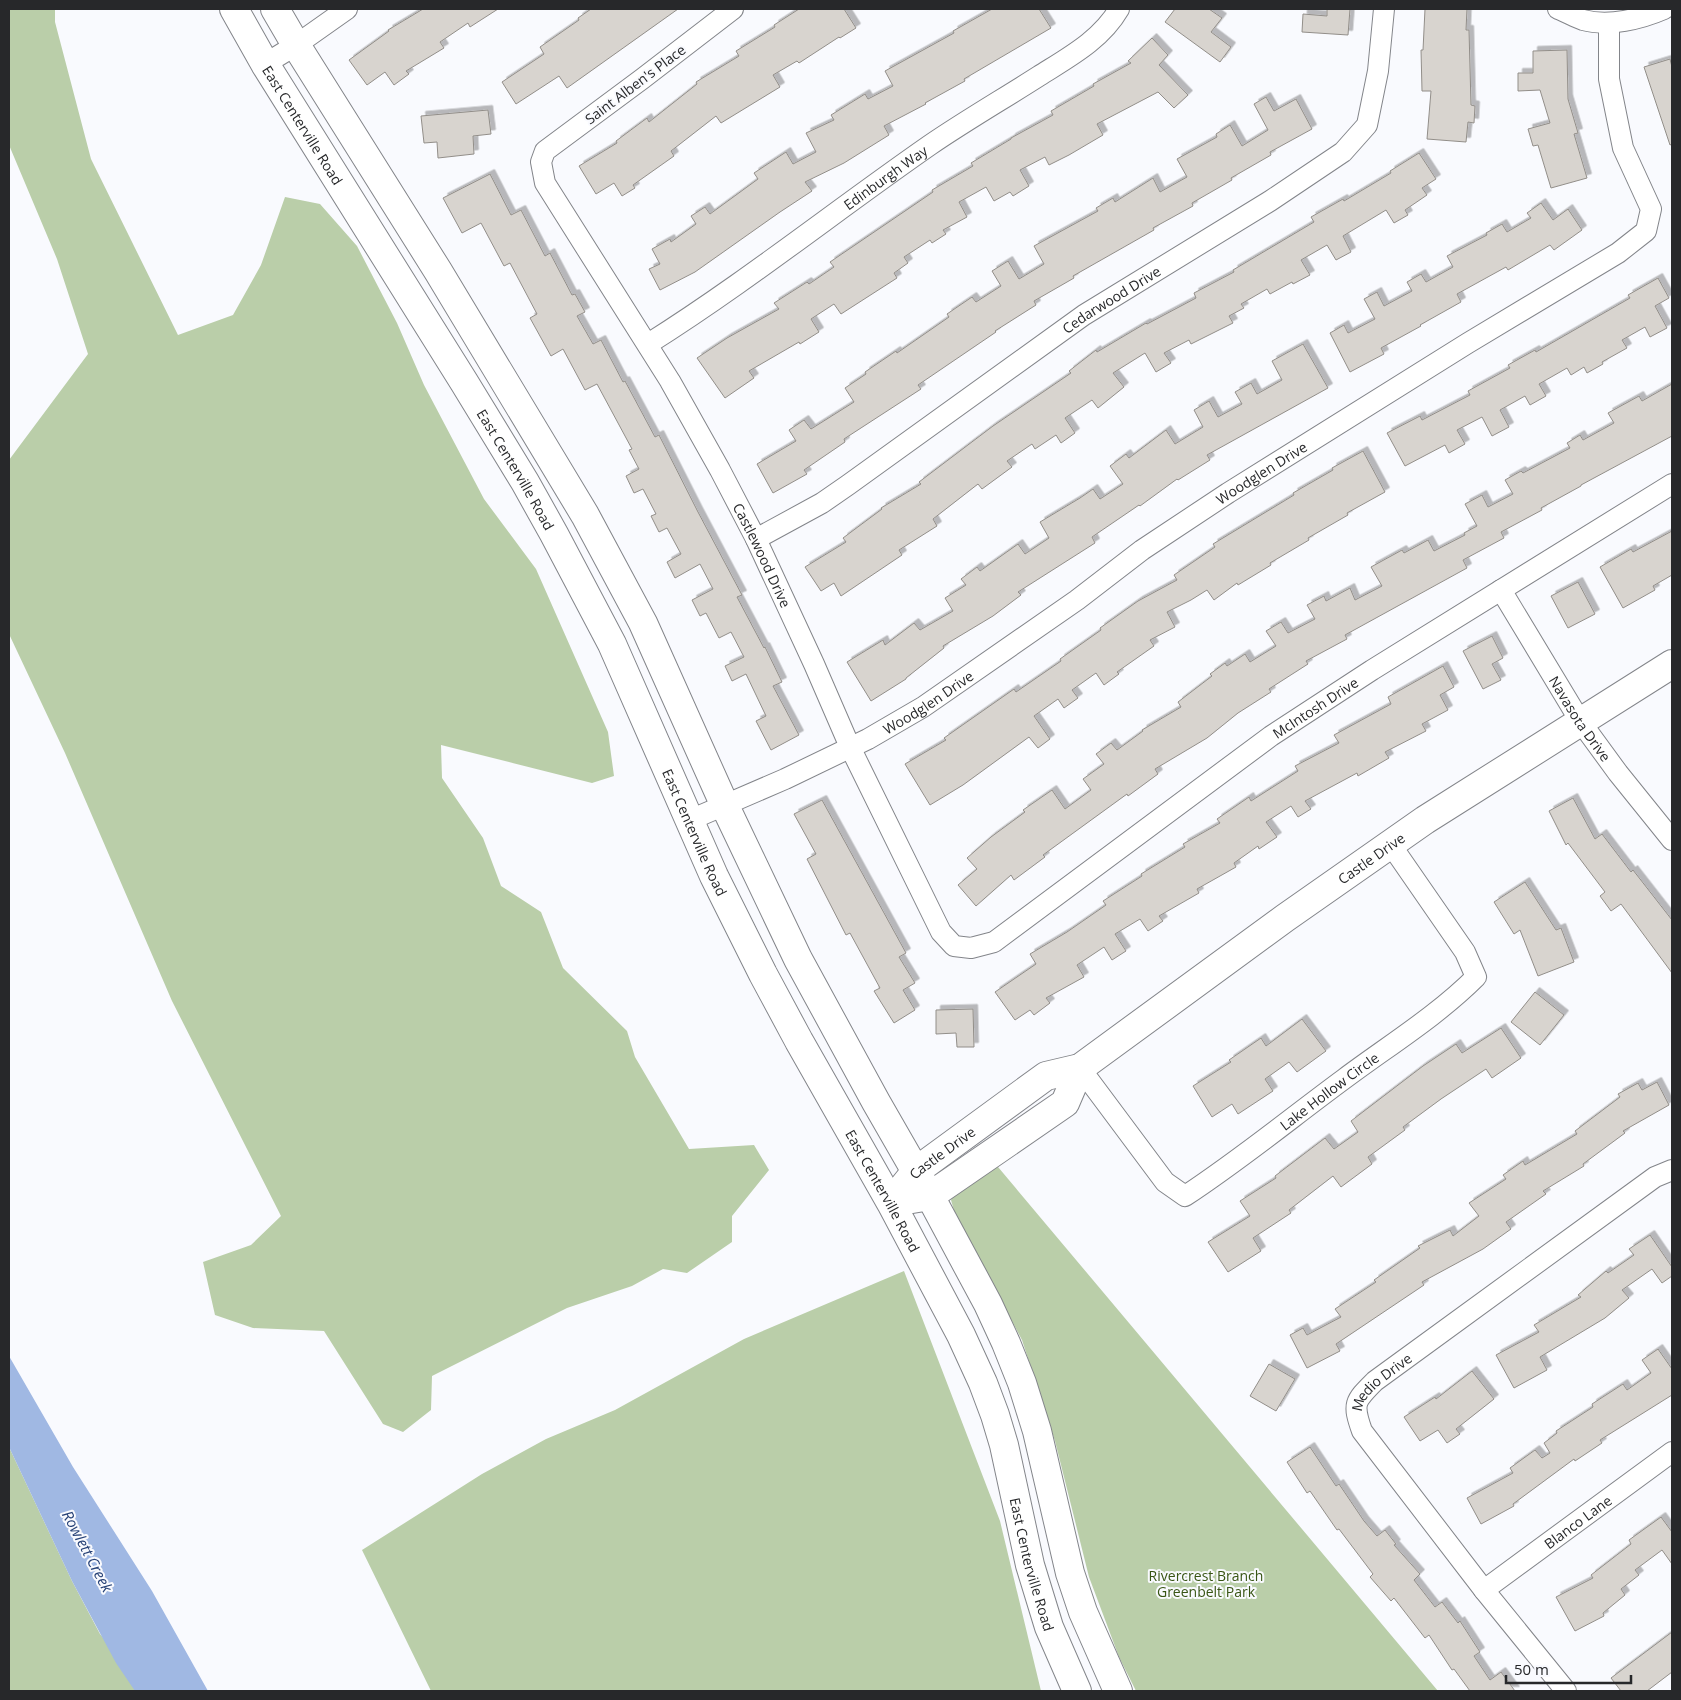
<svg xmlns="http://www.w3.org/2000/svg" width="1681" height="1700" font-family="'Open Sans',sans-serif">
<style>
.green{fill:#bacea9}
.water{fill:#a0b8e3}
.building{fill:#d8d4cf;stroke:#928e89;filter:url(#shadow)}
.lines{fill:none;stroke-linecap:round;stroke-linejoin:round}
.street-casing{stroke:#83858a;stroke-width:22}
.secondary-casing{stroke:#83858a;stroke-width:30}
.street{stroke:#fff;stroke-width:20}
.secondary{stroke:#fff;stroke-width:28}
.labels{text-anchor:middle;dominant-baseline:central;stroke-width:4;stroke-linejoin:round;paint-order:stroke}
.street-label{font-size:14px;fill:#27282a;stroke:#f9fafe}
.park-label{font-size:14px;fill:#385514;stroke:#f9fafe}
.water-label{font-size:15px;font-style:italic;fill:#274277;stroke:#f9fafe}
</style>
<defs>
<filter id="shadow"><feDropShadow dx="4.5" dy="-4.5" stdDeviation="0" flood-color="#0004"/></filter>
</defs>
<rect width="100%" height="100%" fill="#f9fafe"/>
<!-- green -->
<path class="green" d="M9,9H55V22L91,159L178,335L233,315L261,265L285,197L320,204L357,246L397,323L424,385L484,499L536,569L608,732L614,776L592,783L441,745L442,778L483,838L501,886L541,912L563,968L627,1031L635,1057L689,1149L754,1145L769,1170L732,1216V1242L687,1273L663,1269L632,1286L567,1308L432,1376L431,1410L403,1432L383,1424L324,1331L253,1328L215,1315L203,1262L251,1245L281,1216L172,1001L65,753L9,634V460L88,354L57,259L9,145Z
M993,1161L1438,1691H1136L1119,1657L1089,1577L1055,1441L1022,1340L955,1214L951,1200L956,1189Z
M904,1271L1000,1521L1041,1691H431L362,1550L482,1474L546,1439L615,1410L744,1339Z
M9,1447L72,1581L100,1634L148,1691H9Z"/>
<!-- water -->
<path class="water" d="M9,1356L73,1467L152,1591L208,1691H135L116,1663L72,1581L9,1447Z"/>
<!-- building -->
<path class="building" d="M423,9H498L470,27L468,23L440,42L444,48L406,71L409,74L394,85L385,72L367,85L349,60L389,31L388,30Z
M591,9H678L567,88L559,76L516,104L502,82L544,54L540,47L579,20L578,18Z
M799,9H844L856,28L840,38L839,37L799,63L797,61L773,75L780,87L721,123L716,116L671,151L674,156L633,185L635,188L622,196L614,183L596,194L579,166L617,143L616,141L647,118L649,122L697,84L696,82L739,56L736,51L775,27L774,25Z
M992,9H1039L1051,28L964,79L965,81L925,103L926,104L884,126L889,135L844,163L805,182L812,191L780,212L695,272L660,290L649,269L660,264L652,249L670,239L671,242L696,224L691,216L705,207L710,214L758,179L754,173L786,152L793,164L816,152L806,133L834,120L831,115L865,94L868,99L893,86L885,71L954,33L953,31Z
M1175,9H1209L1222,18L1211,32L1231,47L1220,62L1165,22Z
M1327,9H1350L1348,35L1302,32L1303,14L1327,16Z
M1425,9H1467L1466,30H1469L1471,105L1475,106L1474,123L1468,122L1466,142L1427,139L1431,91H1422L1421,50H1423Z
M1152,38L1168,55L1159,65L1188,95L1174,108L1158,92L1097,124L1103,135L1069,155L1049,165L1045,157L1020,170L1029,186L1013,196L1010,192L994,201L986,187L959,202L967,217L943,230L946,234L932,243L930,240L904,257L908,263L894,273L897,278L841,314L834,304L811,319L819,332L800,344L799,342L749,371L754,378L725,398L697,358L727,338L779,309L774,303L807,282L809,284L834,267L830,262L933,192L932,190L973,166L971,163L1011,139V138L1053,115L1051,111L1094,86L1093,84L1131,63L1128,61Z
M1567,50L1568,99L1578,133L1574,134L1587,178L1551,188L1538,145L1533,146L1528,129L1550,123L1540,90L1518,91V73H1533V51Z
M1670,59L1672,67V144L1670,145L1644,67Z
M1266,97L1274,111L1296,99L1312,129L1270,152L1271,155L1231,178L1232,180L1192,203L1193,206L1153,228L1154,230L1073,276L1074,278L1034,301L1036,305L995,331L996,332L918,385L921,389L844,439L845,442L804,470L807,474L773,493L757,464L796,441L789,430L804,420L811,429L854,402L845,388L866,374L865,372L896,351L897,353L949,317L947,314L972,297L976,302L1001,286L992,271L1008,261L1019,279L1044,264L1034,246L1098,211L1096,208L1113,198L1115,202L1153,178L1160,192L1187,177L1177,159L1217,137L1216,134L1230,125L1242,146L1268,130L1254,104Z
M488,110L491,134L473,136L474,154L438,158L437,142L424,143L421,116Z
M1419,153L1436,179L1422,188L1427,195L1405,210L1408,215L1394,223L1386,210L1343,236L1351,252L1336,260L1327,245L1301,260L1310,275L1293,284L1292,282L1270,294L1267,289L1241,304L1244,308L1229,316L1233,323L1191,344L1189,340L1164,353L1171,363L1156,372L1145,353L1113,373L1124,387L1098,408L1092,400L1065,418L1075,433L1061,443L1056,435L1035,449L1032,444L1007,461L1012,467L982,489L978,484L933,519L937,526L899,550L902,555L841,596L834,583L821,591L805,567L846,542L843,538L882,509L881,508L921,484L919,482L993,426L1071,373L1069,371L1096,350L1097,352L1146,323L1147,324L1196,298L1194,293L1234,272L1233,270L1314,222L1311,217L1343,199L1344,201L1391,173L1390,171Z
M490,174L511,215L521,210L545,256L550,253L572,295L575,294L585,312L577,316L593,344L601,340L623,382L625,381L655,437L659,435L698,512L742,595L737,597L764,648L765,647L782,682L773,686L799,735L771,750L756,721L766,716L746,674L732,681L725,666L744,657L731,632L719,638L706,613L700,616L692,600L713,589L700,564L675,578L667,562L681,554L667,528L659,532L651,516L656,514L643,489L634,493L626,476L639,469L629,450L632,449L597,384L585,390L563,349L551,356L530,318L537,314L510,263L504,266L481,223L462,233L443,198Z
M1541,203L1553,220L1568,209L1582,230L1554,250L1550,245L1508,270L1506,267L1457,294L1461,302L1420,325L1421,326L1381,348L1384,354L1350,372L1330,333L1344,325L1348,333L1375,319L1364,299L1377,292L1384,306L1412,291L1407,282L1421,274L1426,282L1453,267L1447,256L1487,235L1486,233L1502,224L1507,232L1531,218L1527,213Z
M1658,278L1669,298L1655,306L1667,328L1650,337L1645,327L1622,340L1627,348L1602,362L1603,364L1587,373L1584,367L1571,375L1567,368L1539,384L1546,396L1530,405L1525,396L1500,410L1509,427L1492,436L1482,417L1457,430L1465,444L1449,453L1445,445L1405,466L1387,433L1420,416L1422,420L1470,395L1468,391L1510,368L1508,365L1535,350L1536,352L1630,298L1628,295Z
M1303,344L1328,388L1207,455L1210,460L1178,480L1177,479L1140,506L1139,505L1092,537L1095,543L1018,592L1021,595L993,616L943,646L944,648L906,678V679L871,701L847,662L883,640L885,645L914,623L920,630L953,611L945,598L966,585L961,579L977,567L980,571L1018,544L1025,554L1049,538L1040,522L1080,498L1093,489L1100,499L1123,484L1110,466L1126,454L1129,458L1166,430L1175,444L1203,427L1194,410L1209,401L1218,417L1242,404L1235,392L1251,383L1257,394L1282,380L1272,361Z
M1672,384V436L1581,485V486L1541,508L1542,510L1501,532L1504,538L1463,560L1467,568L1345,635L1347,639L1306,661L1308,664L1269,689L1271,692L1238,713L1207,738L1155,769L1158,774L1128,796L1127,794L1043,855L1045,857L1014,880L1011,875L976,906L958,885L977,869L967,858L991,837L1025,812L1023,810L1052,790L1065,809L1091,790L1083,779L1104,764L1096,754L1111,743L1117,750L1143,731L1142,730L1181,707L1178,702L1212,676L1210,674L1225,663L1227,666L1245,654L1250,662L1276,646L1266,631L1281,622L1288,633L1315,619L1307,605L1324,596L1326,601L1350,588L1355,600L1382,586L1371,567L1402,550L1404,553L1428,540L1434,551L1465,535L1464,533L1477,526L1465,504L1482,495L1488,507L1513,494L1505,480L1521,471L1523,473L1570,448L1567,443L1580,435L1583,440L1614,423L1608,413L1639,396L1642,401Z
M1363,451L1385,492L1347,513L1348,515L1308,538L1309,540L1270,563L1271,565L1238,585L1237,583L1214,600L1207,590L1191,600L1167,612L1175,627L1150,640L1154,646L1117,672L1119,674L1104,685L1096,673L1072,690L1078,698L1064,708L1058,699L1034,716L1050,739L1038,748L1029,737L963,785L930,805L905,764L946,740L944,738L1014,689L1016,692L1061,661L1060,659L1101,630L1100,628L1138,601L1177,580L1174,575L1215,547L1213,544L1294,495L1293,493L1333,470L1332,468Z
M1672,531V575L1653,586L1655,590L1623,608L1600,567L1631,549L1633,552Z
M1578,582L1595,614L1568,628L1551,596Z
M1492,636L1503,658L1492,664L1501,680L1483,689L1463,651Z
M1443,666L1454,687L1440,695L1448,710L1422,724L1426,731L1385,752L1389,758L1358,776L1357,773L1305,801L1311,809L1298,817L1291,806L1266,822L1277,837L1259,849L1258,846L1234,863L1236,867L1197,889L1199,893L1159,916L1163,921L1148,931L1140,919L1115,934L1126,951L1112,960L1104,947L1077,965L1084,977L1046,998L1050,1003L1034,1015L1030,1010L1015,1020L995,992L1036,964L1030,954L1067,932L1106,905L1103,901L1142,876L1141,874L1185,847L1183,844L1220,823L1217,819L1249,797L1251,801L1298,771L1295,766L1339,743L1334,735L1391,704L1388,697Z
M1573,798L1595,839L1602,834L1631,872L1633,870L1672,920V973L1621,904L1611,911L1600,896L1605,892L1568,843L1566,845L1549,811Z
M822,800L906,953L899,957L915,983L903,990L915,1010L894,1023L874,991L880,988L850,933L846,935L807,859L816,854L794,814Z
M1525,882L1556,930L1561,928L1574,962L1538,976L1520,930L1514,934L1494,902Z
M1535,992L1564,1015L1540,1045L1511,1022Z
M973,1009L974,1047H957L956,1033L936,1034V1010Z
M1302,1019L1326,1051L1297,1072L1289,1062L1265,1079L1273,1091L1238,1114L1232,1104L1212,1117L1193,1086L1231,1062L1229,1060L1261,1038L1266,1046Z
M1501,1028L1521,1058L1492,1078L1486,1069L1441,1099L1403,1127L1405,1130L1368,1157L1372,1164L1341,1187L1333,1176L1289,1210L1291,1213L1253,1238L1261,1251L1228,1272L1208,1242L1250,1216L1240,1201L1276,1178L1275,1176L1325,1138L1334,1149L1358,1132L1351,1121L1423,1066L1456,1044L1462,1053Z
M1657,1082L1669,1105L1623,1131L1625,1133L1583,1164L1584,1166L1543,1191L1546,1194L1506,1222L1511,1229L1483,1249L1422,1282L1424,1285L1336,1344L1340,1351L1307,1368L1290,1335L1303,1328L1307,1335L1341,1317L1335,1309L1376,1282L1374,1280L1420,1248L1418,1246L1450,1230L1453,1236L1479,1216L1469,1203L1506,1179L1503,1175L1523,1161L1525,1165L1577,1134L1575,1131L1620,1097L1618,1094L1638,1083L1642,1090Z
M1650,1235L1672,1267V1276L1662,1283L1652,1269L1622,1290L1629,1298L1605,1318L1540,1357L1547,1370L1514,1388L1496,1355L1539,1332L1534,1325L1581,1297L1578,1295L1606,1271L1608,1273L1634,1255L1629,1249Z
M1658,1349L1672,1369V1395L1600,1440L1602,1443L1575,1461L1574,1459L1513,1504L1514,1506L1481,1524L1467,1498L1513,1473L1510,1468L1535,1450L1542,1458L1550,1453L1544,1443L1557,1433L1556,1431L1593,1407L1592,1404L1623,1384L1627,1390L1651,1373L1642,1360Z
M1269,1364L1295,1379L1276,1411L1250,1396Z
M1472,1371L1494,1399L1456,1429L1460,1434L1447,1443L1438,1430L1420,1441L1404,1417L1435,1397L1436,1399Z
M1310,1447L1336,1486L1339,1484L1364,1521L1377,1536L1385,1530L1396,1544L1394,1545L1420,1574L1414,1580L1435,1607L1442,1602L1458,1623L1460,1621L1480,1652L1474,1656L1490,1680L1501,1672L1515,1691H1470L1454,1669L1452,1670L1429,1635L1425,1638L1394,1598L1391,1601L1370,1577L1373,1574L1339,1529L1337,1530L1310,1491L1307,1493L1287,1462Z
M1661,1517L1672,1532V1564L1662,1550L1635,1570L1639,1575L1621,1589L1625,1595L1603,1613L1604,1616L1575,1631L1556,1597L1593,1578L1591,1575L1631,1544L1629,1540Z
M1672,1632V1672L1647,1691H1621L1611,1678Z"/>
<g class="lines">
<defs>
<g id="street">
<path id="s1" d="M733,9L642,79L545,151L541,162L545,183L670,381L720,470L756,539L814,664L850,747L941,932L954,946L971,948L994,942L1271,736L1372,670L1672,484"/>
<path d="M1558,9C1566,12 1575,17 1583,20C1609,27 1641,19 1664,9"/>
<path d="M265,64L296,45L347,9"/>
<path id="s2" d="M648,344C745,283 835,211 930,145C965,121 1003,99 1039,76C1069,57 1101,40 1119,9"/>
<path id="s3" d="M756,539L822,503L848,485L1084,315L1270,201L1343,152L1367,125L1378,71L1384,9"/>
<path id="s4" d="M1501,590L1580,721L1618,773L1672,840"/>
<path id="s5" d="M690,820L785,779L868,739L923,707L1077,600L1142,550L1228,493L1468,343L1618,253L1646,231L1651,209L1623,148L1609,79V23"/>
<path id="s6" d="M1080,1068L1165,1182L1185,1196C1240,1160 1291,1118 1344,1079C1388,1046 1437,1016 1476,977L1465,952L1391,845"/>
<path id="s7" d="M1484,1590L1672,1452"/>
<path id="s8" d="M1566,1691L1484,1590L1362,1431C1352,1403 1355,1401 1375,1381L1655,1177L1672,1170"/>
</g>
<g id="secondary">
<path id="s9" d="M234,9L265,64L464,382L525,482L554,534L612,644L714,876L763,974L799,1041L891,1203L961,1335L983,1383L995,1415L1004,1445L1030,1565L1049,1627L1077,1691"/>
<path d="M275,9L296,45L438,271L585,515L643,623L725,806L798,959L876,1102L930,1196L988,1304L1006,1343L1022,1383L1037,1431L1070,1573L1083,1612L1118,1691"/>
<path id="s10" d="M904,1186L916,1171L1046,1076L1080,1068L1285,918L1425,820L1672,664"/>
<path d="M912,1199L930,1196L1065,1103L1080,1068"/>
</g>
</defs>
<!-- street casing -->
<use href="#street" class="street-casing"/>
<!-- secondary casing -->
<use href="#secondary" class="secondary-casing"/>
<!-- street -->
<use href="#street" class="street"/>
<!-- secondary -->
<use href="#secondary" class="secondary"/>
</g>
<g class="labels">
<!-- street labels -->
<g class="street-label">
<text transform="translate(635 84) rotate(-37)">Saint Alben's Place</text>
<text stroke="none"><textPath href="#s9" startOffset="135">East Centerville Road</textPath></text>
<text stroke="none"><textPath href="#s2" startOffset="290">Edinburgh Way</textPath></text>
<text stroke="none"><textPath href="#s3" startOffset="429">Cedarwood Drive</textPath></text>
<text stroke="none"><textPath href="#s9" startOffset="540">East Centerville Road</textPath></text>
<text stroke="none"><textPath href="#s5" startOffset="671">Woodglen Drive</textPath></text>
<text stroke="none"><textPath href="#s1" startOffset="700">Castlewood Drive</textPath></text>
<text stroke="none"><textPath href="#s5" startOffset="266">Woodglen Drive</textPath></text>
<text stroke="none"><textPath href="#s1" startOffset="1575">McIntosh Drive</textPath></text>
<text stroke="none"><textPath href="#s4" startOffset="151">Navasota Drive</textPath></text>
<text stroke="none"><textPath href="#s9" startOffset="945">East Centerville Road</textPath></text>
<text stroke="none"><textPath href="#s10" startOffset="574">Castle Drive</textPath></text>
<text stroke="none"><textPath href="#s6" startOffset="345">Lake Hollow Circle</textPath></text>
<text stroke="none"><textPath href="#s10" startOffset="51">Castle Drive</textPath></text>
<text stroke="none"><textPath href="#s9" startOffset="1350">East Centerville Road</textPath></text>
<text stroke="none"><textPath href="#s8" startOffset="391">Medio Drive</textPath></text>
<text stroke="none"><textPath href="#s7" startOffset="116">Blanco Lane</textPath></text>
<text stroke="none"><textPath href="#s9" startOffset="1755">East Centerville Road</textPath></text>
</g>
<!-- park labels -->
<g class="park-label">
<text x="1206" y="1575">Rivercrest Branch<tspan x="1206" dy="16">Greenbelt Park</tspan></text>
</g>
<!-- water labels -->
<g class="water-label">
<text transform="translate(88 1551) rotate(62)">Rowlett Creek</text>
</g>
</g>
<!-- border -->
<rect width="1681" height="1700" fill="none" stroke="#27282a" stroke-width="20"/>
<!-- scale -->
<path d="M1506 1675v8h125v-8" fill="none" stroke="#27282a" stroke-width="2.5"/>
<text x="1514" y="1675" font-size="15" fill="#27282a" stroke="#f9fafe" stroke-width="4" paint-order="stroke">50 m</text>
</svg>
